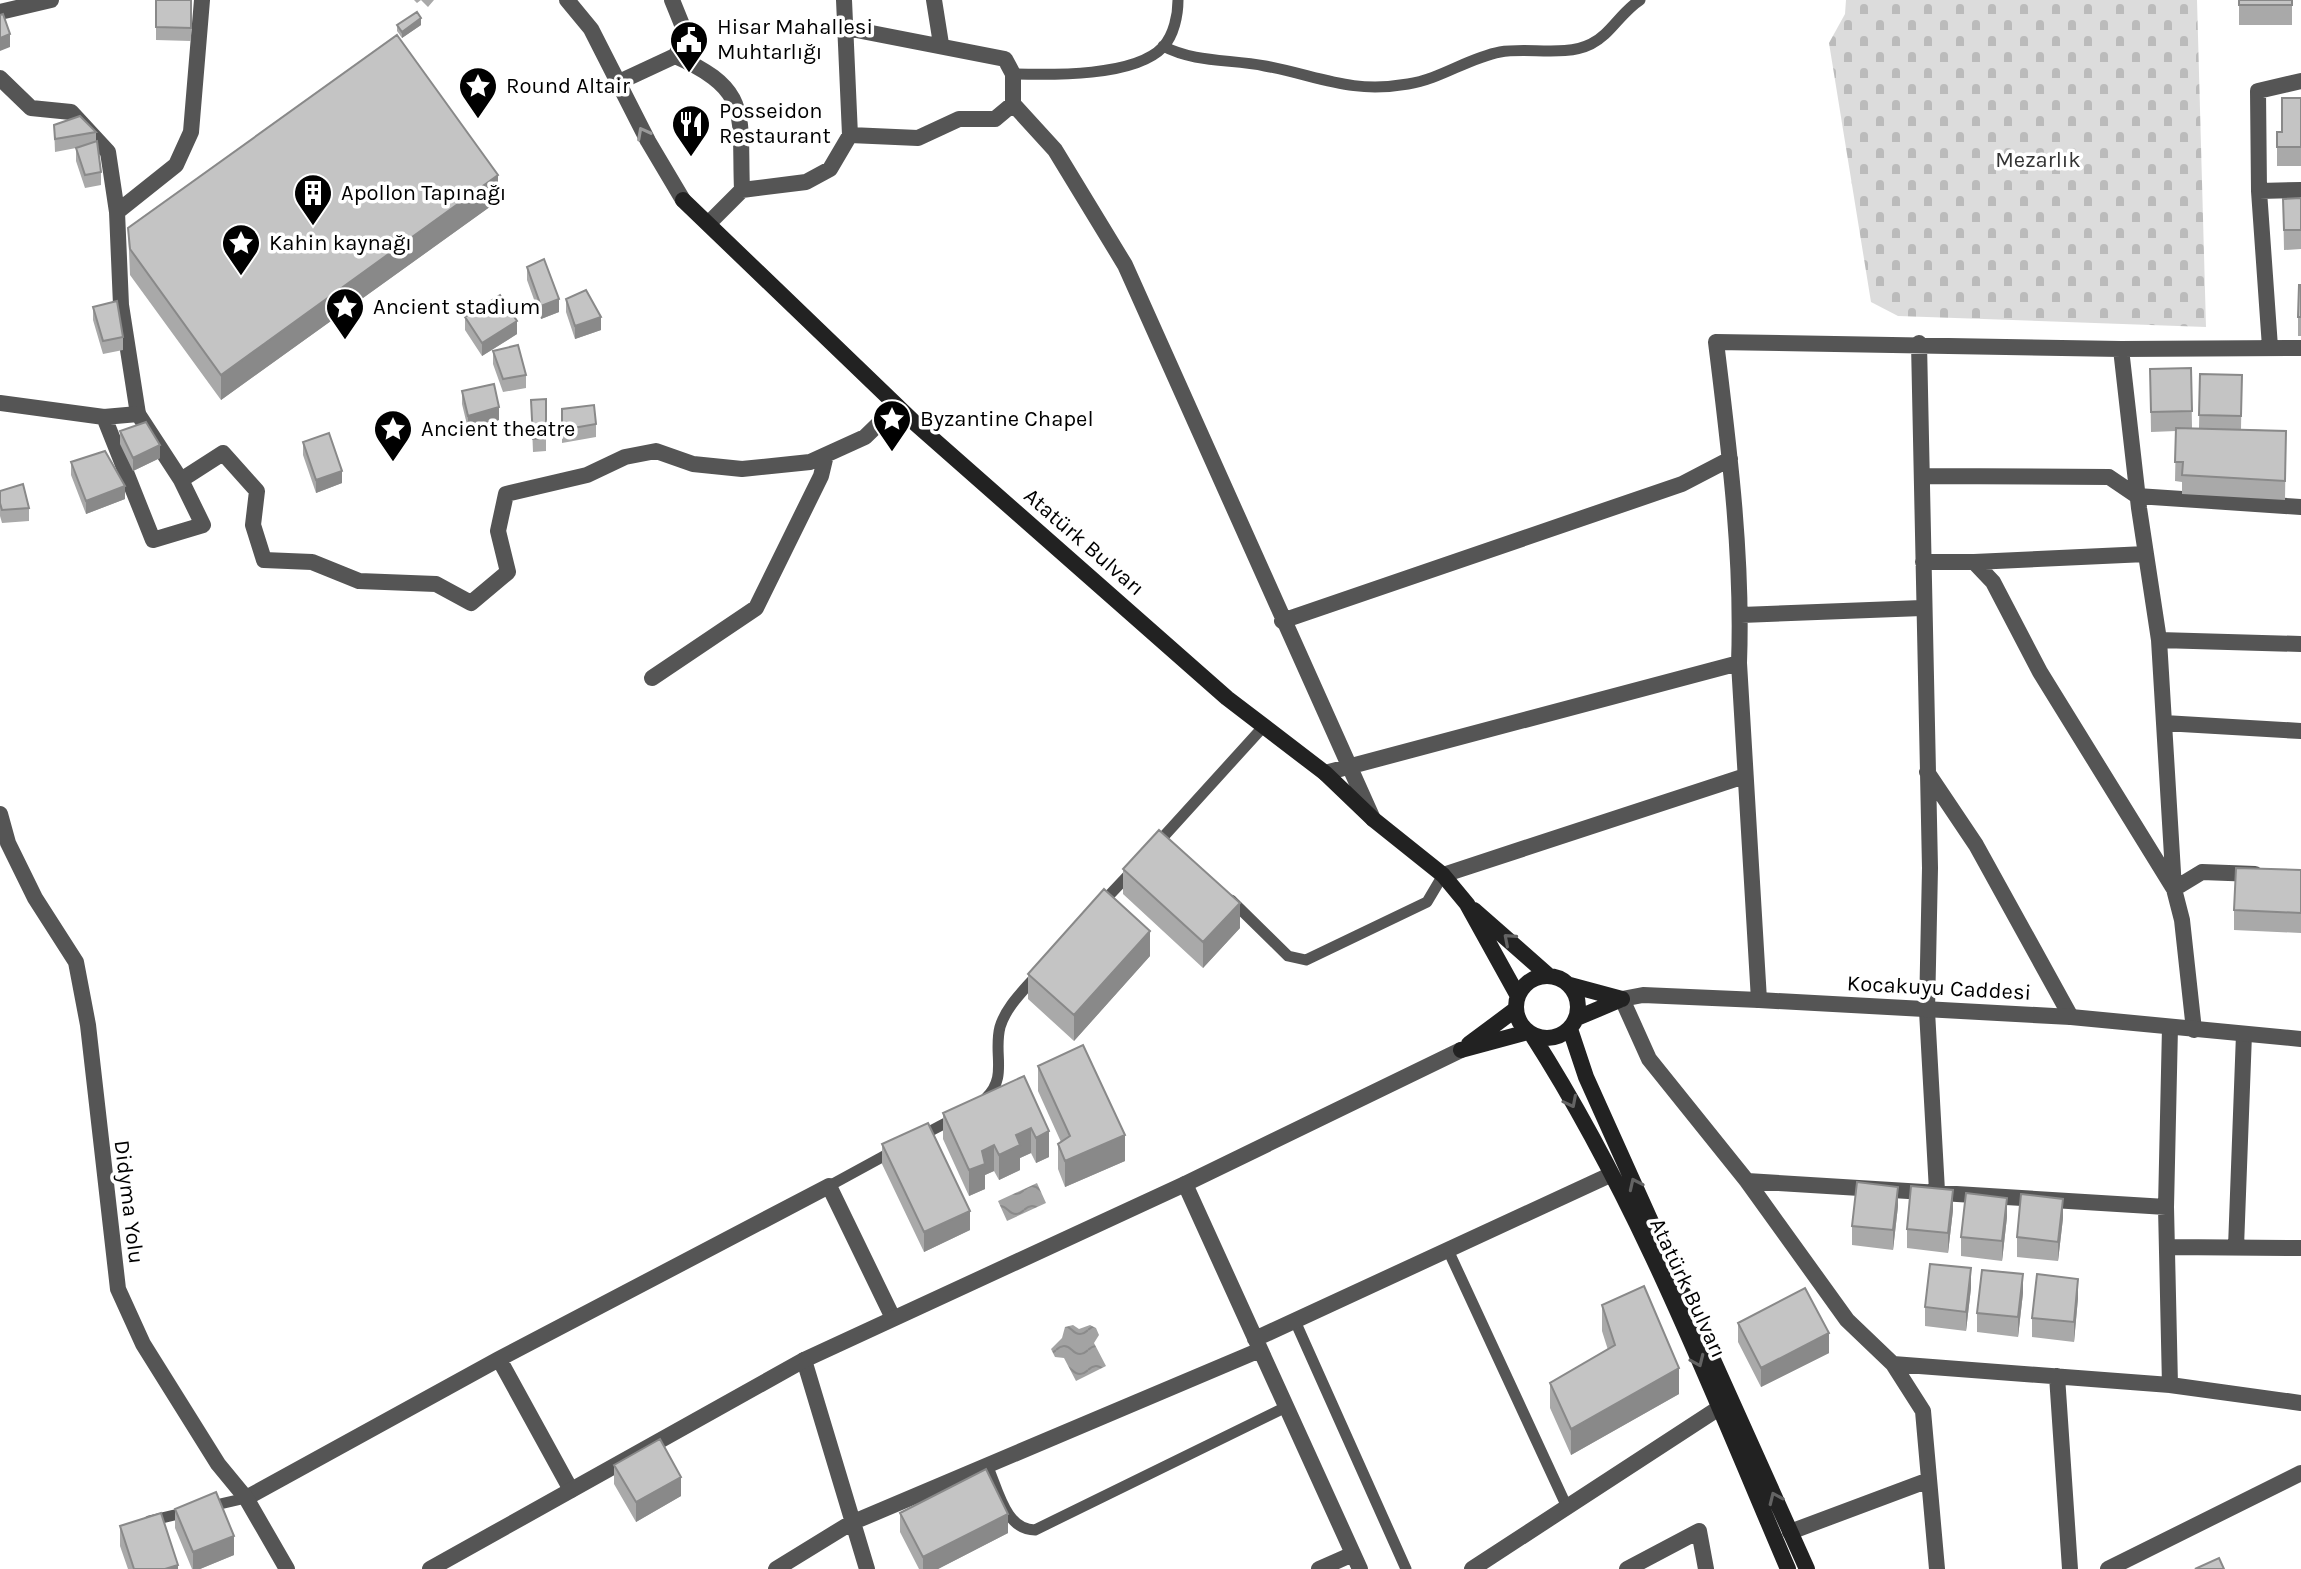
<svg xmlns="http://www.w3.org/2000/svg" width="2301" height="1569" font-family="Karla,sans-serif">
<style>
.cemetery{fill:url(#cemetery-stones)}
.water{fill:url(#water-waves)}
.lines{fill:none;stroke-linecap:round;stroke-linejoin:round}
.service{stroke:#555;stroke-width:11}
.pedestrian{stroke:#555;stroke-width:16}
.minor{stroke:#555;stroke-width:16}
.tertiary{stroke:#555;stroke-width:16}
.secondary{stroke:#222;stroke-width:16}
.wall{fill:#a9a9a9}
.shaded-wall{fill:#898989}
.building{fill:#c4c4c4;stroke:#898989;stroke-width:2}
.oneway{stroke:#999}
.oneway2{stroke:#646464}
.labels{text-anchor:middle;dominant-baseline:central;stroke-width:7;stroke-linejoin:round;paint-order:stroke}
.poi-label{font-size:22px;fill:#000;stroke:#fff;text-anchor:start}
.park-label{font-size:22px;fill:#333;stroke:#fff}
.street-label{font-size:22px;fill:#000;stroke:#fff}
</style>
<defs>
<pattern id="cemetery-stones" width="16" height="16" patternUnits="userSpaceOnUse" patternTransform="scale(2)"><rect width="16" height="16" fill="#dcdcdc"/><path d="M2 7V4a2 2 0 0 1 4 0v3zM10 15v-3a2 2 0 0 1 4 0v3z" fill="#bbb"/></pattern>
<pattern id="water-waves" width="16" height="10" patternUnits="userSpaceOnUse" patternTransform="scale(2)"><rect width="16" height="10" fill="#a3a3a3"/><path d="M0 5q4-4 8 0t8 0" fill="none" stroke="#8b8b8b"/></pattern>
</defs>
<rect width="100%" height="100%" fill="#fff"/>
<!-- cemetery -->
<path class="cemetery" d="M1846,0H2197L2206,327L1898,316L1871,302L1829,43L1845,14Z"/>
<!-- water -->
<path class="water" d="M1037,1183L1046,1203L1007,1221L998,1201Z
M1073,1325L1079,1329L1090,1325L1096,1328L1099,1335L1094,1343L1106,1366L1076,1381L1064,1358L1055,1357L1051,1349L1062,1338L1065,1327Z"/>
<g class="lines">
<!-- service -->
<path class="service" d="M1163,46C1195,63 1231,59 1265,66C1319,76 1350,94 1408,84C1441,79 1468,58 1500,52C1528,47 1565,57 1591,44C1610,35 1621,12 1640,0
M1013,74C1051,75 1135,77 1163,47C1174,35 1178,15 1178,0
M1155,846L1264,726
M1231,900L1288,956L1306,960L1427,902L1443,875
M1101,904L1133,870
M986,1098C1008,1077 993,1054 1000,1027C1006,1007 1022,992 1036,976
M921,1136L955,1118
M829,1186L895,1150
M1448,1250L1567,1507
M1295,1321L1406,1569
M987,1465C998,1489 1005,1530 1035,1530L1286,1407
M207,1507L246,1498
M149,1521L187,1512"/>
<!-- pedestrian -->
<path class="pedestrian" d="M0,78L31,108L71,112L108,152L117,212L121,305L138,414
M117,212L176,165L191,132L202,0"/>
<!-- minor -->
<path class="minor" d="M567,0L591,29L648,141L683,200
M934,0L941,44
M0,12L51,0
M846,28L1005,59L1013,74V104L1055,150L1125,265L1373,819
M675,56C752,90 739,114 742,190
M617,83L675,56L687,37L672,0
M850,135L918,138L959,119H995L1013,104
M2259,191L2301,190
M710,222L742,190L806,182L830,169L850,135L844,0
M1919,343L1930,868L1927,1011L1937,1191
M2270,347L2259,191L2258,91L2301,81
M2121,349L2139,508L2159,640L2174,889L2202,872L2255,874
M0,403L104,417
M138,414L181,480L203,525L153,540L104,417Z
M1922,476L2109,477L2137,496L2301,507
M181,480L223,453L257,491L253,525L264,560L312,562L359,581L436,584L471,603L508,572L498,531L506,494L587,475L625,457L656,451L693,464L742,469L810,462L865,437L897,406
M1923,562H1974L1993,582L2040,672L2174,889L2182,920L2194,1030
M1974,562L2146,554
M1741,615L1922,608
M1282,621L1682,484L1730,459
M2159,640L2301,644
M652,678L756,608L821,476L826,455
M2164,723L2301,731
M1927,772L1976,845L2071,1017
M1325,773L1739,663
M1443,875L1745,776
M1622,999L1649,1059L1747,1181L1847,1320L1893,1364L1923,1411L1937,1569
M1759,1000L1739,663C1743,556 1729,448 1716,342L2121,349L2301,348
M1747,1181L2166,1207
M1185,1184L1360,1569
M2168,1247L2301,1248
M2236,1247L2244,1034
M1255,1339L1610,1175
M499,1359L571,1490
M804,1360L867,1569
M1893,1364L2170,1385L2301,1403
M2057,1376L2070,1569
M2170,1385L2166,1207L2170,1027
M246,1498L499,1359L829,1186L893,1318
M1790,1532L1929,1480
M776,1569L851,1523L1260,1350
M1319,1569L1353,1554
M1472,1569L1719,1408
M1627,1569L1699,1531L1706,1569
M2108,1569L2301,1473"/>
<!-- tertiary -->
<path class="tertiary" d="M0,814L8,843L35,898L76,962L88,1025L118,1289L143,1344L218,1464L246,1498L287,1569
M1622,999L1643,995L1759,1000L2071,1017L2301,1039
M430,1569L804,1360L1185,1184L1461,1050"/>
<!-- secondary -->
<path class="secondary" d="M683,200L916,424L1227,698L1325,773L1373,819L1443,875L1467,904L1518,996
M1474,910L1549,976
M1516 1007a31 31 0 1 1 62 0a31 31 0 1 1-62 0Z
M1570,985L1622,999
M1577,1018L1622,999
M1570,1029L1586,1077L1807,1569
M1532,1035C1638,1200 1711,1389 1788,1569
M1469,1044L1516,1009
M1461,1050L1528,1032"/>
</g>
<!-- wall -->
<path class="wall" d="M156,0H192L191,41L156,40Z
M414,0H434L428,7L421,0L417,3Z
M2239,0H2292V25H2239Z
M397,25H421L402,38L397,31Z
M2301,98V166H2277V132H2282Z
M54,125L96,132V142L101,172V185L85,188L76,161V148L55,152Z
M2301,198V249L2284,250L2283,199Z
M498,201L221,400L130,275L128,228Z
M527,267L559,312L541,319L527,280Z
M2301,285V336H2298V317Z
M566,299L601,330L575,339L566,312Z
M93,307L123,337V350L103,354L93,320Z
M465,317L517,334L482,356L465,330Z
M493,351L526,375V388L503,392L493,364Z
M2191,368L2192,428H2199L2200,374L2242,375L2241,429L2286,431L2285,500L2182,494V482L2175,481L2176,431L2151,432L2150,369Z
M462,391L499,420L468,429L462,404Z
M546,399V451L533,452L531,400Z
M562,409L596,424V437L562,443Z
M120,431L160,458L133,471L120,444Z
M303,442L342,483L316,493L303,455Z
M71,462L125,499L86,514L71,475Z
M0,491L29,508V521L2,523L0,516Z
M1123,869L1240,928L1203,968L1123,894Z
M2301,870V933L2234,930V910Z
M1150,956L1074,1041L1028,999V974Z
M1038,1066L1125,1161L1065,1187L1058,1169V1144L1061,1142L1038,1091Z
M943,1113L1049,1131V1157L1036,1163L1031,1153L1020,1158V1170L999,1180L994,1171L985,1175V1189L969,1196L943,1139Z
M882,1144L970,1230L924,1252L882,1164Z
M1898,1206L1893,1250L1852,1245V1226Z
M1953,1210L1948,1253L1907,1248V1229Z
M2007,1217L2002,1261L1961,1256V1237Z
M2063,1218L2058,1261L2017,1257V1237Z
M1971,1288L1966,1331L1925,1326V1307Z
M2023,1293L2018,1337L1977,1332V1313Z
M2078,1298L2074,1342L2032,1337V1318Z
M1602,1305L1679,1394L1571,1455L1550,1408V1383L1608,1350L1602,1331Z
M1738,1323L1829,1353L1761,1387L1738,1342Z
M614,1465L681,1496L636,1522L614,1484Z
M175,1509L234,1555L200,1569H192L175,1528Z
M900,1513L1008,1533L938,1569H919L900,1532Z
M120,1526L178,1569H128L120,1546Z"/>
<!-- shaded-wall -->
<path class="shaded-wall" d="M421,18V25L402,38V32Z
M10,34V47L0,51V38Z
M498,175V201L221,400V375Z
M559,299V312L541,319V306Z
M601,317V330L575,339V326Z
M517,321V334L482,356V343Z
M499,407V420L468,429V416Z
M160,445V458L133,471V458Z
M342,471V483L316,493V480Z
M125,486V499L86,514V501Z
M1240,903V928L1203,968V942Z
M1150,931V956L1074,1041V1015Z
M1031,1128V1153L1020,1158V1170L999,1180V1155L1016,1135Z
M1049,1131V1157L1036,1163V1138Z
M1125,1135V1161L1065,1187V1161Z
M994,1145V1171L985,1175V1189L969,1196V1170L982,1151Z
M1898,1187V1206L1893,1250V1230Z
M1953,1190V1210L1948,1253V1233Z
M2007,1198V1217L2002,1261V1241Z
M2063,1199V1218L2058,1261V1242Z
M970,1211V1230L924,1252V1232Z
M1971,1268V1288L1966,1331V1312Z
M2023,1274V1293L2018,1337V1317Z
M2078,1279V1298L2074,1342V1322Z
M1829,1333V1353L1761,1387V1368Z
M1679,1368V1394L1571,1455V1429Z
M681,1477V1496L636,1522V1502Z
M1008,1514V1533L938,1569H923V1557Z
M234,1536V1555L200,1569H193V1552Z
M178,1565V1569H165Z"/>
<!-- building -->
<path class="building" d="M156,0H191V28L156,27Z
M2239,0H2292V5H2239Z
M417,12L421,18L402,32L397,25Z
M3,14L10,34L0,38V15Z
M397,35L498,175L221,375L130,249L128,228Z
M2282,98H2301V147H2277V132H2282Z
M80,116L96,132L55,139L54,125Z
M97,141L101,172L85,175L76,148Z
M2301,198V230H2284L2283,199Z
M544,259L559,299L541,306L527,267Z
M2299,285H2301V317H2298Z
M586,290L601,317L575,326L566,299Z
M500,295L517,321L482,343L465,317Z
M117,301L123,337L103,341L93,307Z
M518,345L526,375L503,379L493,351Z
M2191,368L2192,411L2151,412L2150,369Z
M2200,374L2242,375L2241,416L2199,415Z
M494,384L499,407L468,416L462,391Z
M546,399V438L533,439L531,400Z
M594,405L596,424L562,430V409Z
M146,422L160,445L133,458L120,431Z
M2176,428L2286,431L2285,481L2182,475L2183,462H2175Z
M329,433L342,471L316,480L303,442Z
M105,451L125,486L86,501L71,462Z
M23,484L29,508L2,510L0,503V491Z
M1159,830L1240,903L1203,942L1123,869Z
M2236,868L2301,870V913L2234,910Z
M1104,889L1150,931L1074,1015L1028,974Z
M1083,1045L1125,1135L1065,1161L1058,1144L1070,1136L1038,1066Z
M1024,1076L1049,1131L1036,1138L1031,1128L1016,1135L1020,1145L999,1155L994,1145L982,1151L985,1164L969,1170L943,1113Z
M928,1123L970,1211L924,1232L882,1144Z
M1857,1182L1898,1187L1893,1230L1852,1226Z
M1911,1186L1953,1190L1948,1233L1907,1229Z
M1966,1193L2007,1198L2002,1241L1961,1237Z
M2021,1194L2063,1199L2058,1242L2017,1237Z
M1930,1264L1971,1268L1966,1312L1925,1307Z
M1982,1270L2023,1274L2018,1317L1977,1313Z
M2037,1274L2078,1279L2074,1322L2032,1318Z
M1644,1286L1679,1368L1571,1429L1550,1383L1615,1345L1602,1305Z
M1805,1288L1829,1333L1761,1368L1738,1323Z
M660,1439L681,1477L636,1502L614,1465Z
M986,1469L1008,1514L923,1557L900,1513Z
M216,1492L234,1536L193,1552L175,1509Z
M161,1513L178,1565L165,1569H134L120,1526Z
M2219,1558L2224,1569H2195Z"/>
<!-- one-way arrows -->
<defs><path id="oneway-chevron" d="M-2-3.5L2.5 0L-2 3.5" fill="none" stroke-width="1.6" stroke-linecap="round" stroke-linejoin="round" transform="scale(2)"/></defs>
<use class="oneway" href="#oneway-chevron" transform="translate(643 133) rotate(-118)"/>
<g class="oneway2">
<use href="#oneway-chevron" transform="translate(1509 939) rotate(-139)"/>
<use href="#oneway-chevron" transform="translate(1571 1102) rotate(63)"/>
<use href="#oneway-chevron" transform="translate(1635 1184) rotate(-115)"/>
<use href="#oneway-chevron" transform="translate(1698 1361) rotate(66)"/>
<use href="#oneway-chevron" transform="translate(1775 1498) rotate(-114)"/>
</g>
<!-- icons -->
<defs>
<symbol id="civic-pin" viewBox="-11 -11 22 30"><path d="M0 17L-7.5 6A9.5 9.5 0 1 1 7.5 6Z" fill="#000" stroke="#fff"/><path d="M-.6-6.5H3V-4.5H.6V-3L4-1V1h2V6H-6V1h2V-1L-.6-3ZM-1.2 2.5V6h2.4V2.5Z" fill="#fff"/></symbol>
<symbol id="sight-pin" viewBox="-11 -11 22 30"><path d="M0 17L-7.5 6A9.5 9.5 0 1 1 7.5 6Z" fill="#000" stroke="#fff"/><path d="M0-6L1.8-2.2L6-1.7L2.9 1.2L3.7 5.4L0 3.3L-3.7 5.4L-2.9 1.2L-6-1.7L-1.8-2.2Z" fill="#fff"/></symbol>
<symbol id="restaurant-pin" viewBox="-11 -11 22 30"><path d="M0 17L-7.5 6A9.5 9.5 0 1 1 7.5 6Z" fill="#000" stroke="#fff"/><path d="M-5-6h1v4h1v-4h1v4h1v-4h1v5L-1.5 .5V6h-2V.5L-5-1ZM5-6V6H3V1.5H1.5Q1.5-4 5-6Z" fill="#fff"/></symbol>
<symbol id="building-pin" viewBox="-11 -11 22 30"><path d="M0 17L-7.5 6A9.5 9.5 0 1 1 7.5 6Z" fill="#000" stroke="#fff"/><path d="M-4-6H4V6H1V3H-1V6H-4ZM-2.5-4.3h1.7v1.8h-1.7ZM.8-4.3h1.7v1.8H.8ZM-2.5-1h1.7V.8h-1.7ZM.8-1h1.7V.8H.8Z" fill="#fff"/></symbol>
</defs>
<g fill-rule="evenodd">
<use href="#civic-pin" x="667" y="18" width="44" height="60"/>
<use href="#sight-pin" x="456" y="64" width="44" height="60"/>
<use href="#restaurant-pin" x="669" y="102" width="44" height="60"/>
<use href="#building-pin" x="291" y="171" width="44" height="60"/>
<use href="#sight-pin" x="219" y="221" width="44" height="60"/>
<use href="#sight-pin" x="323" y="285" width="44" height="60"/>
<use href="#sight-pin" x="870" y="397" width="44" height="60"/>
<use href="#sight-pin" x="371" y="407" width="44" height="60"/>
</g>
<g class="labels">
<!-- poi labels -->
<g class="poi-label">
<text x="717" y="27">Hisar Mahallesi<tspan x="717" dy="25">Muhtarlığı</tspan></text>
<text x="506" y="86">Round Altair</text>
<text x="719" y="111">Posseidon<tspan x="719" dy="25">Restaurant</tspan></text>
<text x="341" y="193">Apollon Tapınağı</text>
<text x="269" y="243">Kahin kaynağı</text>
<text x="373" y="307">Ancient stadium</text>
<text x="920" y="419">Byzantine Chapel</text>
<text x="421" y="429">Ancient theatre</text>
</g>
<!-- park labels -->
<g class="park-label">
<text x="2038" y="160">Mezarlık</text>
</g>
<!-- street labels -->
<g class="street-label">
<text transform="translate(1084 542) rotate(41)">Atatürk Bulvarı</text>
<text transform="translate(1939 988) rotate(3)">Kocakuyu Caddesi</text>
<text transform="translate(129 1202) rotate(83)">Didyma Yolu</text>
<text transform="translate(1688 1288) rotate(65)">Atatürk Bulvarı</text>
</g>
</g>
</svg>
